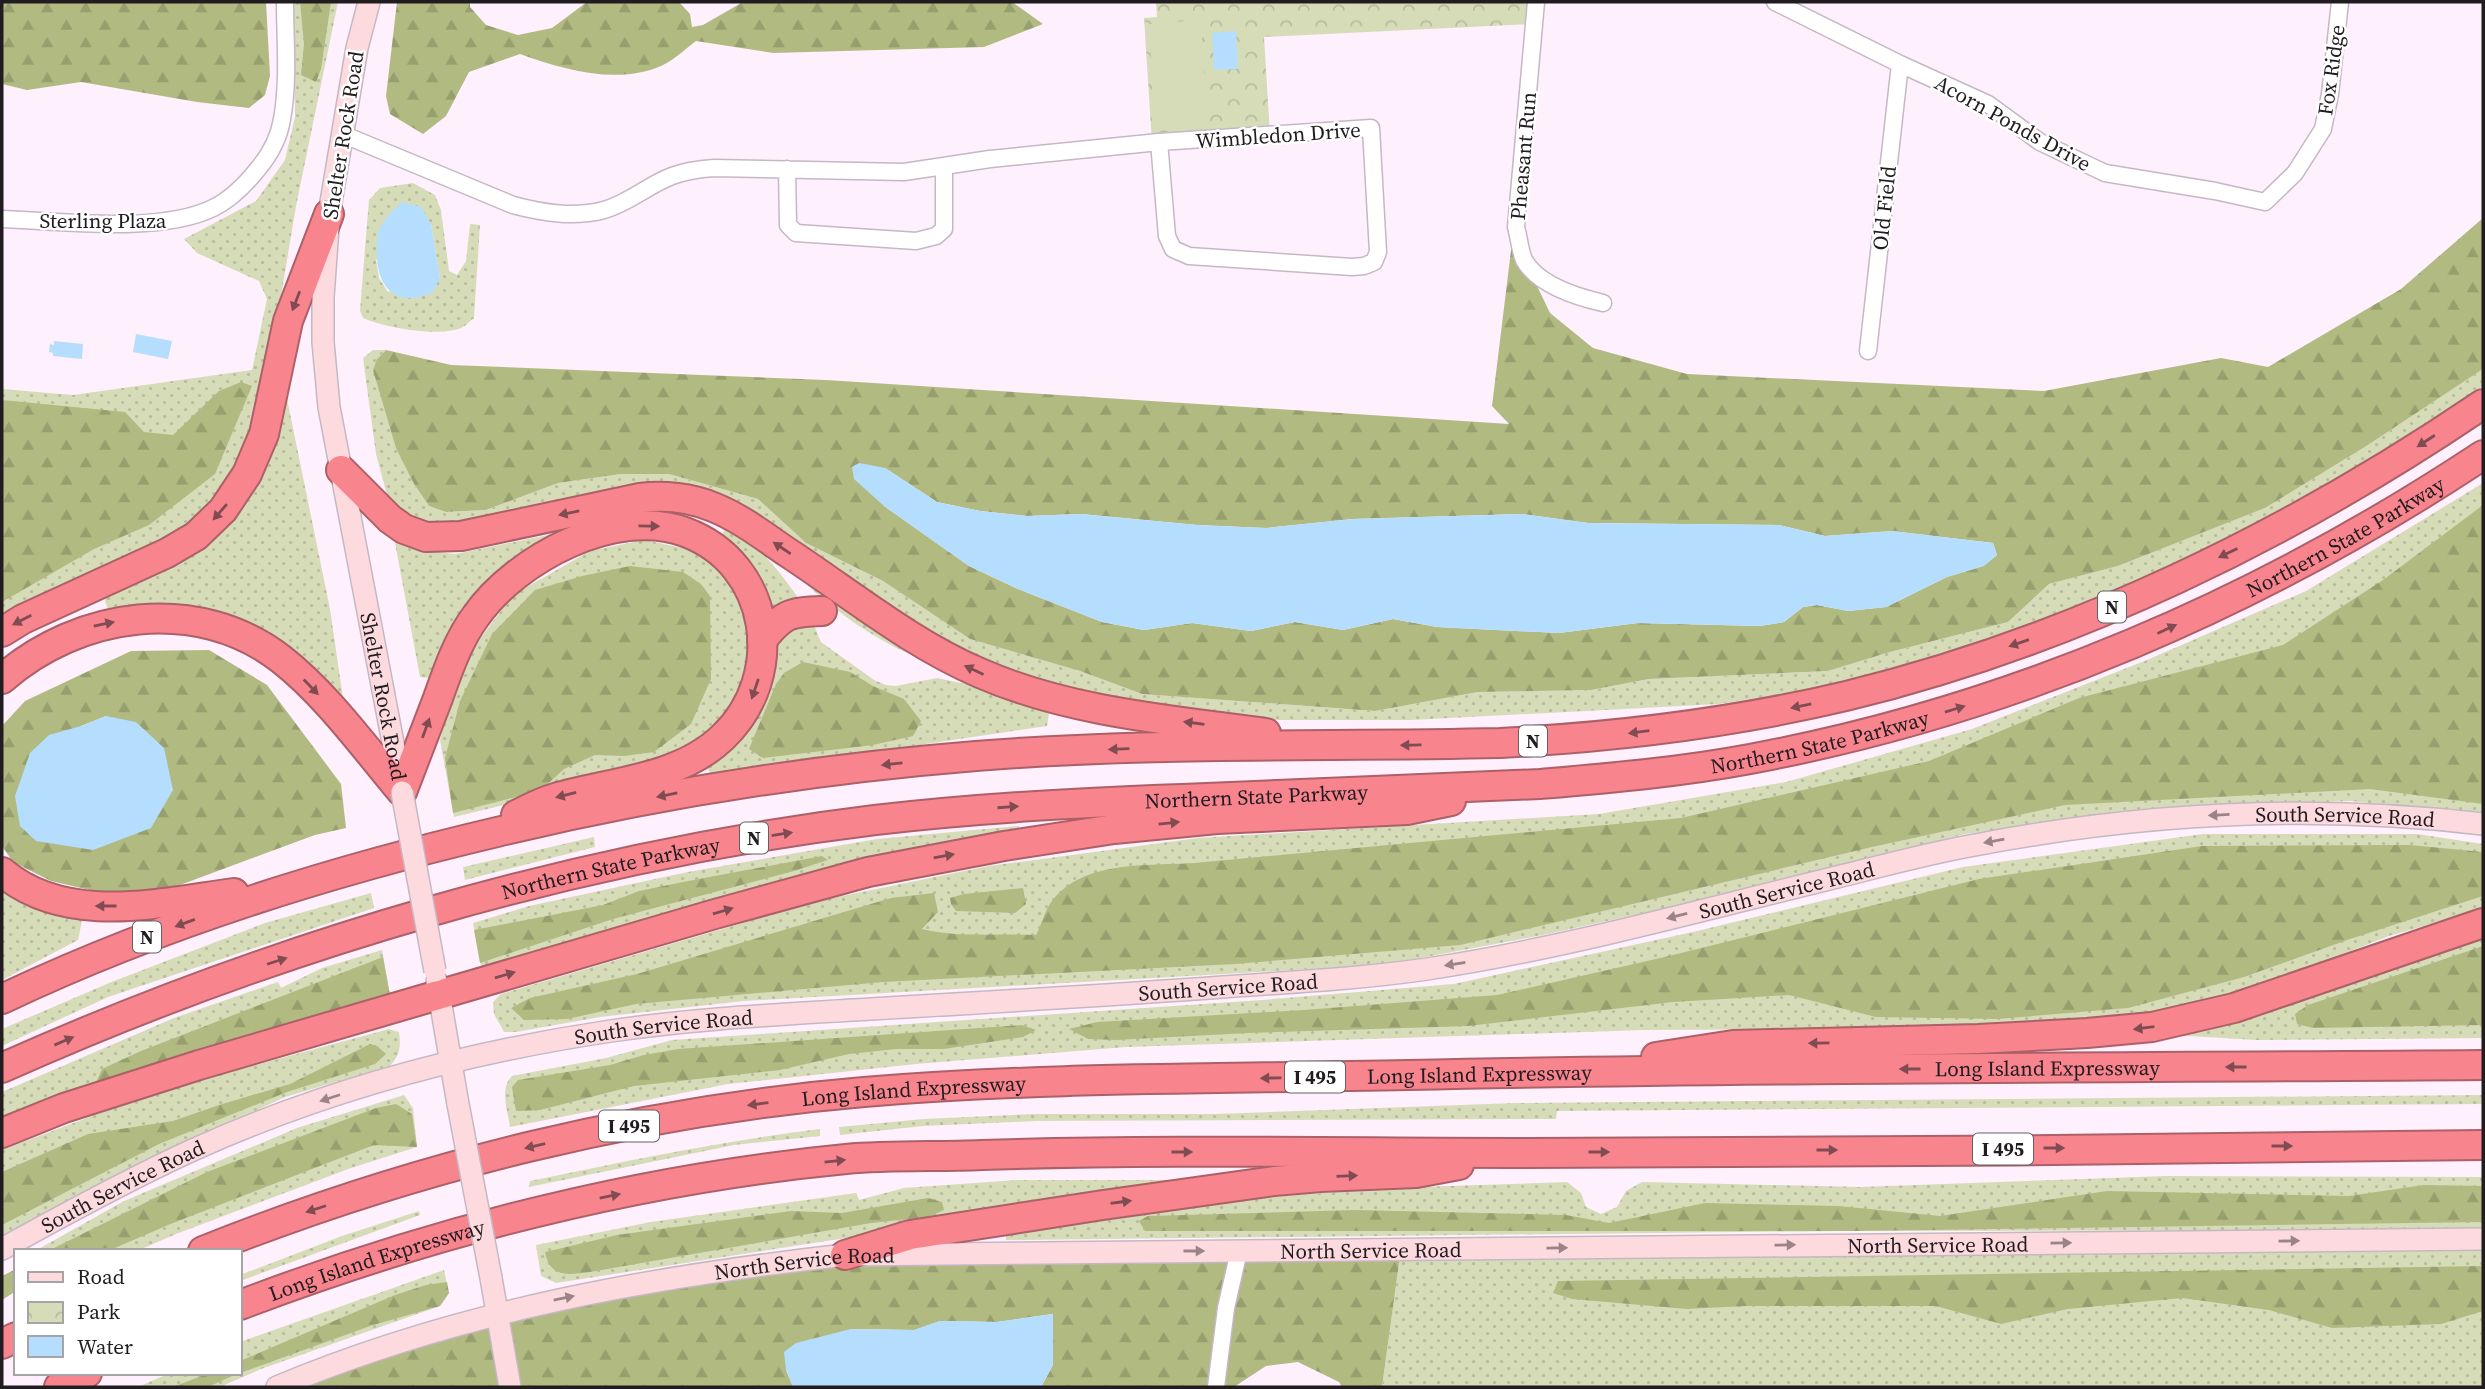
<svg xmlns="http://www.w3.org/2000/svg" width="2485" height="1389" font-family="'Source Serif 4',serif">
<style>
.grass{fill:url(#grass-dots);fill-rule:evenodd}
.forest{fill:url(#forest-firs);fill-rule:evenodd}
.park{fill:url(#park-crowns)}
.pitch{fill:#d6dcb8}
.water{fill:#b5defe}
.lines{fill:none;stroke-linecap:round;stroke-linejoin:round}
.street-casing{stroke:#c5b8c4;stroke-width:19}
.secondary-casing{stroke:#c5b8c4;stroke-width:24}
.highway-casing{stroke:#ac6068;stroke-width:32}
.street{stroke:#fff;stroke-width:16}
.secondary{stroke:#fddadd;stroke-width:21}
.highway{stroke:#f8848e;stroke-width:28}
.secondary-bridge-casing{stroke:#c5b8c4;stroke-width:24;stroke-linecap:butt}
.secondary-bridge{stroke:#fddadd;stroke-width:21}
.oneway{fill:#814b52}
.oneway2{fill:#9a8488}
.labels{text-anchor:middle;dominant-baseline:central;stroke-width:5;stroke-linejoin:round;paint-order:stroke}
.shield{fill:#fff;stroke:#636063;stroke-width:2}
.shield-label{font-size:19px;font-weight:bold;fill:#201c20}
.street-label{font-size:21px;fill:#201c20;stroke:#fff}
</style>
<defs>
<pattern id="grass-dots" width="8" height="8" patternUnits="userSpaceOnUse" patternTransform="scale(1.75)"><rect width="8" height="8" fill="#d6dcb8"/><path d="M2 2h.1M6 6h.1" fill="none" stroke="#b7bc9e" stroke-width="1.8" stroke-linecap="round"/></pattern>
<pattern id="forest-firs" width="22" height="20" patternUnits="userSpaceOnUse" patternTransform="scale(1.75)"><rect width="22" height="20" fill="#b1ba81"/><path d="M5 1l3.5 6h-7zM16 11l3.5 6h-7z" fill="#989f6f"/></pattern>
<pattern id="park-crowns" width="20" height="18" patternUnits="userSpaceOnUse" patternTransform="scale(1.75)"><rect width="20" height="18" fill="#d6dcb8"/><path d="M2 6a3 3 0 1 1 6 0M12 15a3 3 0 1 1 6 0" fill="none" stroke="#b7bc9e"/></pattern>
</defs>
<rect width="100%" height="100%" fill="#fef0fd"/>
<!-- grass -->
<path class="grass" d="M294,2H338L296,206L269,368L264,391L237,468L213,507L178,536L2,620V389L73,395L252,370L267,299L259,281L197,253L184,239L256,201L285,160L295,117Z
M413,183L435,195L441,210L449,271L457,275L466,261L470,224L480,225L474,318C470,321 466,326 461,328C438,337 386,328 363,318L360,311L369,200L380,188ZM431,224L440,278L388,292L379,278L376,260Z
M373,350H386L377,359L414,484L429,506L446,512L486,510L558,483L621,474H669L758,499L806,543L883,581L970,639L1080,671L1142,694L1375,711L1478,692L1591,690L1649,679L1828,671L1890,652L2008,622L2049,584L2118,566L2265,508L2368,445L2483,369V386L2406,439L2269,516L2121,590L1961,651L1840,685L1719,704L1411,720H1254L1145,708L1038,684L920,628L819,560L753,512L706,495L474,524L432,526L407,515L387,495L376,454L363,358Z
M286,394L330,609L345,712L180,609L145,605L108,610L102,591L171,562Z
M2483,483V815L2351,801L2164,808L1965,834L1781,883L1543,935L1383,965L744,1001L600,1017L516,1032H504L494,1014L493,1002L501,994L818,901L989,866L1198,838L1599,814L1786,782L1972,729L2147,660L2306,591Z
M727,524C764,551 778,569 804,606L770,623L718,544Z
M573,530L447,641L429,678L420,677L395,543L415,550L455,554Z
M644,540L688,549L716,566L740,595L751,631L749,673L733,710L706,740L613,779L454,817L440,740L451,700L469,653L513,595L590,551Z
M796,574L922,656L920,658C876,642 829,607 796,574Z
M803,621L815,628L821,642L874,680L886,685L896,686L937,678L975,686L1049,713L1047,726L711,776L706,764L773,650L779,634Z
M1019,826V837L482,971L473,923L529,906L688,872L877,839Z
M2203,834H2417L2483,844V909L2389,936L2257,988L2127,1019L2015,1028L1644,1030L1126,1047L916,1064L728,1084L510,1127C508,1111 499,1088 512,1076L606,1058L672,1040L1262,1000L1454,984L1693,932L1963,867Z
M594,837L595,847L465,880L463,867Z
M2,889L39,910L82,920L78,940L2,980Z
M371,893L374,908L108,997L2,1046V1029L109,983L265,923Z
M2483,939V1038L2257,1040L2172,1035L2232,1021Z
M382,950L390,995L2,1123V1092L174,1018L278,982L281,988L322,968Z
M389,1029L399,1032C401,1047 400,1055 390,1066L285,1097L93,1187L2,1237V1150L153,1093Z
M404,1095L413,1108L417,1147L351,1168L176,1234L137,1251H35L124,1201L297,1128Z
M2483,1095V1104L1557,1111L1556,1119L1037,1121L923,1126L840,1135L839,1127L924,1119L1035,1114H1216L1516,1103Z
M820,1129V1136L734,1145L529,1187L530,1181C627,1161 721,1141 820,1129Z
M2166,1176L2483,1177V1230L1837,1231L1006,1240V1231L1272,1197L1389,1188L1567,1182L1581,1193L1586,1207L1601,1214L1617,1207L1626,1191L1642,1182L1860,1187Z
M1017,1180H1179L1175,1187L556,1283L541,1276L536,1245L651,1222L856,1193L859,1200L904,1188Z
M419,1211L420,1215L240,1281V1275L342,1236Z
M2483,1239V1387H1382L1401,1249Z
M444,1270L449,1293L440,1306L261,1369L220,1387H138L170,1373H240V1342Z"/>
<!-- forest -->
<path class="forest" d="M2,2H266L270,76L265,95L249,108L197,102L81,82L27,90L2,84Z
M300,2H331L321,69L316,82L301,75L304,44Z
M397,2H470V7L486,25L518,35L552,28L587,2H679L690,14L692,27L703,25L743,2H1012L1043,24L984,47L773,53L696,41C684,50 671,63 656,68C612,84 562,69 520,54L469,72L446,116L423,134L390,114L386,96Z
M2483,218V369L2368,445L2265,508L2118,566L2049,584L2008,622L1890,652L1828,671L1649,679L1591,690L1478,692L1375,711L1142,694L1080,671L970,639L883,581L806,543L758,499L669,474H621L558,483L486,510L446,512L429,506L414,484L396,448L373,370L377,359L386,350L451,365L826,380L1509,424L1492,406L1514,226L1525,261L1550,313L1593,348L1687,374L2044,391L2221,358L2268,367L2401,289ZM885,468L937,502L980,511L1027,516L1081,514L1197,525L1266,528L1353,519L1522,514L1588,523L1779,525L1825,536L1892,531L1993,543L1997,555L1983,566L1947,577L1886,607L1848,611L1817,605L1803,607L1784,622L1760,626L1638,623L1559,633L1437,627L1393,619L1343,630L1295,622L1251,631L1192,623L1144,630L1102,622L1018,589L969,566L884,506Z
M241,382L252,386L215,474L149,525L94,549L2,602V400L125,412L144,432L173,435L219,391Z
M2483,505V804L2370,789L2065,805L1872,847L1460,945L1235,964L883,982L636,1004L567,1019L524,1020L511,1008L530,998L637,974L891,898L934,893L938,912L922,929C960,938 998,933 1036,935C1042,924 1045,910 1052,901C1083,860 1148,866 1194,863L1681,818L1929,761L2079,698L2283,645L2383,580Z
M630,566L683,572L701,584L710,596L711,679L691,724L654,752L624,756L595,755L564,769L540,791L453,813L445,758L460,701L492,634L535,590L582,576Z
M209,650L267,685L341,784L346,828L315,835L172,888L107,894L51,881L13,862L2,846V726L25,701L131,651ZM106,716L151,828L81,726Z
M803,662L850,672L873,686L904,699L921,721L913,736L873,745L763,758L749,749L776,684L784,673Z
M2410,845L2483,852V896L2350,939L2244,977L2128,1008L1998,1019L1876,1017L1789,995L1673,1002L1468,1026L1248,1033L1116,1040L1088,1039L1069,1029L1097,1022L1304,1010L1497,995L1669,956L1979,879L2202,846Z
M822,856L828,860L794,871L613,919L480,963L474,930L603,905L639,891L683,882Z
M1023,888L1026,904L1015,913L956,911L951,904L950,898L964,894Z
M2483,946V1025L2313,1028L2297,1024L2295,1014L2308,1005Z
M383,957L390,995L95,1085L102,1069L141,1051Z
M1022,1025L1036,1030L1023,1037L944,1049H896L849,1054L780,1070L634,1086L540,1110L516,1111L512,1087L518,1080L610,1065L644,1055L678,1049Z
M370,1044L377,1046L386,1054L375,1064L287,1092L159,1144L2,1225V1172L88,1134L173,1121L219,1105L290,1084Z
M396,1104L412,1114L417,1147L374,1145L168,1225L108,1251H48L207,1172L376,1108Z
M2424,1185L2483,1186V1222L1855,1231H1145L1139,1221L1148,1216L1355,1210L1566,1215L1609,1223L1705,1203L1839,1206L1940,1216L2107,1191L2349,1196Z
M928,1198L942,1202L944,1210L928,1217L871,1223L590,1272C567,1275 550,1278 545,1252L617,1235L791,1211L842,1213Z
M1401,1249L1382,1387H1342L1339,1382L1298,1362L1266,1366L1234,1387H1041L1053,1365L1052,1314L997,1322L940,1321L915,1330L851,1329L786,1370L793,1387H277L403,1342L725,1269Z
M2483,1266V1311L2441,1324L2332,1328L2269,1310L2182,1298L2068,1309L2001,1324L1936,1306H1746L1687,1309L1572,1299L1553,1293L1558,1281Z
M16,1269V1291L2,1300V1276Z
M447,1282L449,1293L440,1306L373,1325L240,1373V1361L395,1295L426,1285Z
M209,1373H239L208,1387H173Z"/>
<!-- park -->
<path class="park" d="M1156,2H1536L1533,24L1264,37L1270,135L1152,143L1144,18L1157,17Z"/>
<!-- pitch -->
<path class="pitch" d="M1201,20L1207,121L1155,124L1149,24Z"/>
<!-- water -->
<path class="water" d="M1236,31L1238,69L1214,70L1212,33Z
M402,202L421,207L431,224L440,278L433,292C396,310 375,286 377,249C377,243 377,237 378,232C383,220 392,211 402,202Z
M136,334L172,341L168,359L133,352Z
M54,341L83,344L82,359L53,356V353L49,352L50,344L54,345Z
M859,463L885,468L937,502L980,511L1027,516L1081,514L1197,525L1266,528L1353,519L1522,514L1588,523L1779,525L1825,536L1892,531L1993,543L1997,555L1984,566L1947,577L1886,607L1848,611L1817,605L1803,607L1784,622L1760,626L1638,623L1559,633L1437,627L1393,619L1343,630L1295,622L1251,631L1192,623L1144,630L1102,622L1018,589L969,566L884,506L854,479L852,467Z
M106,716L136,722L164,748L173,790L151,828L93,850L36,841L20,826L15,796L30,753L49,735L81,726Z
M1053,1314V1365L1041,1387H793L786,1370L784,1352L796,1343L851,1329L914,1330L940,1321L997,1322Z"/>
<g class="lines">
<defs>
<path id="street" d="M1536,2L1516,227C1519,237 1520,251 1524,260C1538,285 1577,297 1603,303
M1775,2L1900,64L1988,104L2040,142L2105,173L2215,191L2265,202L2295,173L2323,129L2330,94L2340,2
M342,134L513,205C543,213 574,218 604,210C629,203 648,185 672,176C685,171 699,169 714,168L904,172L990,159L1159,142L1371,128L1378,252L1374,262L1364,266L1352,267L1189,256L1173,249L1167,236L1159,142
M787,169L788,225L796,233L916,241L936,236L944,229V167
M2,219C61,221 160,234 213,208C230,200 245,185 257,170C269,156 279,138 282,119C289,81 285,40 285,2
M1868,351L1900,64
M1216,1387L1226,1308L1239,1251"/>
<g id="secondary">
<path id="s1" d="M369,2L357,48L329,214L323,297V342L329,407L402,790"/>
<path d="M437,982L458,1104"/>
<path id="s2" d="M2,1249C65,1214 129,1179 195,1149C326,1090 469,1052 611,1031C691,1019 772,1015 853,1010C976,1003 1100,996 1223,987C1291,982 1359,979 1427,969C1561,949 1693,912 1825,880C1875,868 1924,854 1975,845C2142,813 2314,804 2483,824"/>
<path d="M491,1278L510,1387"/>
<path id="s3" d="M277,1387C458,1311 650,1277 845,1255L2483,1239"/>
</g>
<g id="highway">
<path d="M341,470L390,519L404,529L426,537L461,536L640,498C664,495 691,498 713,507C741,518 766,538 790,554C852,595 912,644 980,673C1069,712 1170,720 1266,733"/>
<path d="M2,632L23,619L167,553L196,536L223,510L247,474L264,434L288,321L329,214"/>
<path d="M762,640C783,614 789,612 822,611"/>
<path d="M2,679C78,612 197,594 281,659C327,695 364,747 402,792C414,761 426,729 438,698C448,670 458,640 476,616C516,559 615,506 685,532C772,564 787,676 723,737C680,779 610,782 555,798C541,802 528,809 516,815"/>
<path d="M2,872C66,926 158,903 234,893"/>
<path d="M2,999C160,924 327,872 497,832C655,794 814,769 976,756C1150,742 1326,747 1500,743C1617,737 1732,723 1846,696C2073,641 2290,535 2483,404"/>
<path d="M1656,1057L1733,1045L1978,1039L2087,1033L2152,1027L2234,1008L2483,923"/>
<path id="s4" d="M2,1068C274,946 579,856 875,820C986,807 1096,802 1207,798C1318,793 1429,789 1540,784C1610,778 1681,772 1750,759C2013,710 2261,602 2483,455"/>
<path d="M2,1133L64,1108L199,1065L715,914L868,872L1004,846L1114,829L1217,819L1407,810L1451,801"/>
<path id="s5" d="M203,1251C413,1167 638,1111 864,1092C1044,1077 1227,1079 1408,1075C1766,1067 2125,1068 2483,1065"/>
<path d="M845,1255L910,1235L1103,1205L1274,1181L1321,1177L1416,1173L1459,1165"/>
<path id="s6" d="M240,1305C435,1231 638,1179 846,1159C891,1155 937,1157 982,1155C1164,1149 1346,1153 1528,1153C1846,1152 2165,1150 2483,1145"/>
<path d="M2,1344L16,1337"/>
<path d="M59,1387L87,1373"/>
</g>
</defs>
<!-- street casing -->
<use href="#street" class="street-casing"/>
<!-- secondary casing -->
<use href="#secondary" class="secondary-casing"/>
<!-- highway casing -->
<use href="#highway" class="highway-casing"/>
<!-- street -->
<use href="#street" class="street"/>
<!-- secondary -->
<use href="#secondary" class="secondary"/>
<!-- highway -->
<use href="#highway" class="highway"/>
<defs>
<path id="secondary-bridge" d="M402,792L435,971
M458,1104L491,1278"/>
</defs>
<!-- secondary-bridge casing -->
<use href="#secondary-bridge" class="secondary-bridge-casing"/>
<!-- secondary-bridge -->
<use href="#secondary-bridge" class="secondary-bridge"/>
</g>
<!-- one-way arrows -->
<defs><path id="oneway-solid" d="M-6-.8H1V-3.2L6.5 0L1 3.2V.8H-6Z" transform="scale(1.75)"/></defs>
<g class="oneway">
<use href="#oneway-solid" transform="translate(296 301) rotate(111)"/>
<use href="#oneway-solid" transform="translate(2426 441) rotate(147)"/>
<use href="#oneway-solid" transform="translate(220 512) rotate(131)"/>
<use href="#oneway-solid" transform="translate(569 513) rotate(168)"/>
<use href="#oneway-solid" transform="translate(649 526) rotate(1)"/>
<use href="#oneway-solid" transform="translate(782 548) rotate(-146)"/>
<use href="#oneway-solid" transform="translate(2228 553) rotate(154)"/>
<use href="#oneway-solid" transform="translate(22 620) rotate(153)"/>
<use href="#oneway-solid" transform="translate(104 624) rotate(-12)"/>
<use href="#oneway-solid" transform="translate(2167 629) rotate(-25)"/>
<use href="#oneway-solid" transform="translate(2019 643) rotate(161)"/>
<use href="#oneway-solid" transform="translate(974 670) rotate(-155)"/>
<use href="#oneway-solid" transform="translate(311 687) rotate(46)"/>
<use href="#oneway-solid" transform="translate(755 689) rotate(109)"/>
<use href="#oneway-solid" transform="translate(1801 706) rotate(168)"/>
<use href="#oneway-solid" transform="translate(1955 709) rotate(-17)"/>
<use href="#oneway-solid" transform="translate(1194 723) rotate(-172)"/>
<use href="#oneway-solid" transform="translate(426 728) rotate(-70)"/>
<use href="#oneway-solid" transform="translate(1639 732) rotate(173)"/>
<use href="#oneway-solid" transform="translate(1411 745) rotate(179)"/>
<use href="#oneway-solid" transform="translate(1119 749) rotate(178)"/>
<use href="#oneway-solid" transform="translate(892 764) rotate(174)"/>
<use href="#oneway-solid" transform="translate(566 795) rotate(166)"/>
<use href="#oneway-solid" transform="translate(667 795) rotate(169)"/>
<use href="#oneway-solid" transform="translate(1008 807) rotate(-4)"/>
<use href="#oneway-solid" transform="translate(1169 823) rotate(-6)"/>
<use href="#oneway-solid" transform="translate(782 834) rotate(-9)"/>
<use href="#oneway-solid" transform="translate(944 856) rotate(-10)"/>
<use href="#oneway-solid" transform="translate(106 906) rotate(-180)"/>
<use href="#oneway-solid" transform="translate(723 911) rotate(-16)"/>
<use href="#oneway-solid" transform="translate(185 923) rotate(160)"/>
<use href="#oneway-solid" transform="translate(277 961) rotate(-18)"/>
<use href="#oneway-solid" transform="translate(505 975) rotate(-16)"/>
<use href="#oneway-solid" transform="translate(2144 1028) rotate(173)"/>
<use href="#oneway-solid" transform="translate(64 1041) rotate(-23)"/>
<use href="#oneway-solid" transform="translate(1819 1043) rotate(179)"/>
<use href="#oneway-solid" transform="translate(2236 1067) rotate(180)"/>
<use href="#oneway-solid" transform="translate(1910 1069) rotate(180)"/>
<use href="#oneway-solid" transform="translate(1271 1078) rotate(179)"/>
<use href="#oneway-solid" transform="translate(758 1104) rotate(172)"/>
<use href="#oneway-solid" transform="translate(535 1146) rotate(167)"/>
<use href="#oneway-solid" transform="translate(2282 1146)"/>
<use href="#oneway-solid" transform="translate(2054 1148)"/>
<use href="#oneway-solid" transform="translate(1827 1150)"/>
<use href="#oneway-solid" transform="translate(1182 1152)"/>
<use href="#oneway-solid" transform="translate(1599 1152)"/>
<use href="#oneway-solid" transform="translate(835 1161) rotate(-6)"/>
<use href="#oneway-solid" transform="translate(1347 1176) rotate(-2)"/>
<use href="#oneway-solid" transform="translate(610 1196) rotate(-11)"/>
<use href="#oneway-solid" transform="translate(1121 1202) rotate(-8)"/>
<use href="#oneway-solid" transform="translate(316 1209) rotate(162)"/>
</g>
<g class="oneway2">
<use href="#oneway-solid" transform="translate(2219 815) rotate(177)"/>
<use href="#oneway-solid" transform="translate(1994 841) rotate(170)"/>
<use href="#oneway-solid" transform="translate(1677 916) rotate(166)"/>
<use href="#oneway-solid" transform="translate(1455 964) rotate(171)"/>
<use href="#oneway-solid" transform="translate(330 1098) rotate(162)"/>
<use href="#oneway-solid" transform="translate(2289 1241) rotate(-1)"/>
<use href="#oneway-solid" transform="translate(2061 1243) rotate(-1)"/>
<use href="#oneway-solid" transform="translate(1785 1245) rotate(-1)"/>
<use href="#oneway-solid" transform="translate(1557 1248) rotate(-1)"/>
<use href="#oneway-solid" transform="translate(1194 1251)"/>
<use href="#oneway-solid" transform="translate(564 1298) rotate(-11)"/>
</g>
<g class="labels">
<!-- shield labels -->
<g class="shield">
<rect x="2098" y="591.5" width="28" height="31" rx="5"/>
<rect x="1519" y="725.5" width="28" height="31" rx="5"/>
<rect x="740" y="822.5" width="28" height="31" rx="5"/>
<rect x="133" y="921.5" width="28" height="31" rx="5"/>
<rect x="1285" y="1061.5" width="60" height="31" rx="5"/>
<rect x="599" y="1110.5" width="60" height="31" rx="5"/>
<rect x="1973" y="1133.5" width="60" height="31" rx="5"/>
</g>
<g class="shield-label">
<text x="2112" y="607">N</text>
<text x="1533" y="741">N</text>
<text x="754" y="838">N</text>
<text x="147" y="937">N</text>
<text x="1315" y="1077">I 495</text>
<text x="629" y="1126">I 495</text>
<text x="2003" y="1149">I 495</text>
</g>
<!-- street labels -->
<g class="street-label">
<text transform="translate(2331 70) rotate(-82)">Fox Ridge</text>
<text transform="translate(2013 123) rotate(29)">Acorn Ponds Drive</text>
<text transform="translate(343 135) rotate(-81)">Shelter Rock Road</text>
<text transform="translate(1278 135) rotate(-4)">Wimbledon Drive</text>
<text transform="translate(1523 156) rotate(-85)">Pheasant Run</text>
<text transform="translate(1884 208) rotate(-84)">Old Field</text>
<text x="103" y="220">Sterling Plaza</text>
<text stroke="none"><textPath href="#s4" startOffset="2427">Northern State Parkway</textPath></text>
<text stroke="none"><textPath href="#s1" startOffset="704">Shelter Rock Road</textPath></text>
<text stroke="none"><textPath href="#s4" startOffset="1860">Northern State Parkway</textPath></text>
<text stroke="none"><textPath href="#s4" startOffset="1293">Northern State Parkway</textPath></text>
<text stroke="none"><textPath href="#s2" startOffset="2404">South Service Road</textPath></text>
<text stroke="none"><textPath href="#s4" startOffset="642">Northern State Parkway</textPath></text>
<text stroke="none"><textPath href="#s2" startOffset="1838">South Service Road</textPath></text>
<text stroke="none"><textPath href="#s2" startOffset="1270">South Service Road</textPath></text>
<text stroke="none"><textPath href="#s2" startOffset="704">South Service Road</textPath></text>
<text stroke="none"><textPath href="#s5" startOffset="1866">Long Island Expressway</textPath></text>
<text stroke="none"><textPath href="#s5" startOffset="1298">Long Island Expressway</textPath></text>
<text stroke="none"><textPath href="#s5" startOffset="732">Long Island Expressway</textPath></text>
<text stroke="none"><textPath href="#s2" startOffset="136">South Service Road</textPath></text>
<text stroke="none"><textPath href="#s3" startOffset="1678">North Service Road</textPath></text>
<text stroke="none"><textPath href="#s3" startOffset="1111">North Service Road</textPath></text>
<text stroke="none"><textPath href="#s6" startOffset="144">Long Island Expressway</textPath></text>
<text stroke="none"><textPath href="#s3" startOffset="544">North Service Road</textPath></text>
</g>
</g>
<!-- border -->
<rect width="2485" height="1389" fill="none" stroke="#201c20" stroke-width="7"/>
<!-- legend -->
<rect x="14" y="1249" width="228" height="126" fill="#ffffff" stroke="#a6a4a6" stroke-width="2"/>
<rect x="28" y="1272" width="35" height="10" fill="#fddadd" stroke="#a6a4a6" stroke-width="2"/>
<text x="77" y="1284" font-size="21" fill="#201c20">Road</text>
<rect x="28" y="1302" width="35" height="21" fill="url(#park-crowns)" stroke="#a6a4a6" stroke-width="2"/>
<text x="77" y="1319" font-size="21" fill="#201c20">Park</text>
<rect x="28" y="1336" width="35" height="21" fill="#b5defe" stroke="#a6a4a6" stroke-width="2"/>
<text x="77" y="1354" font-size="21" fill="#201c20">Water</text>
</svg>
